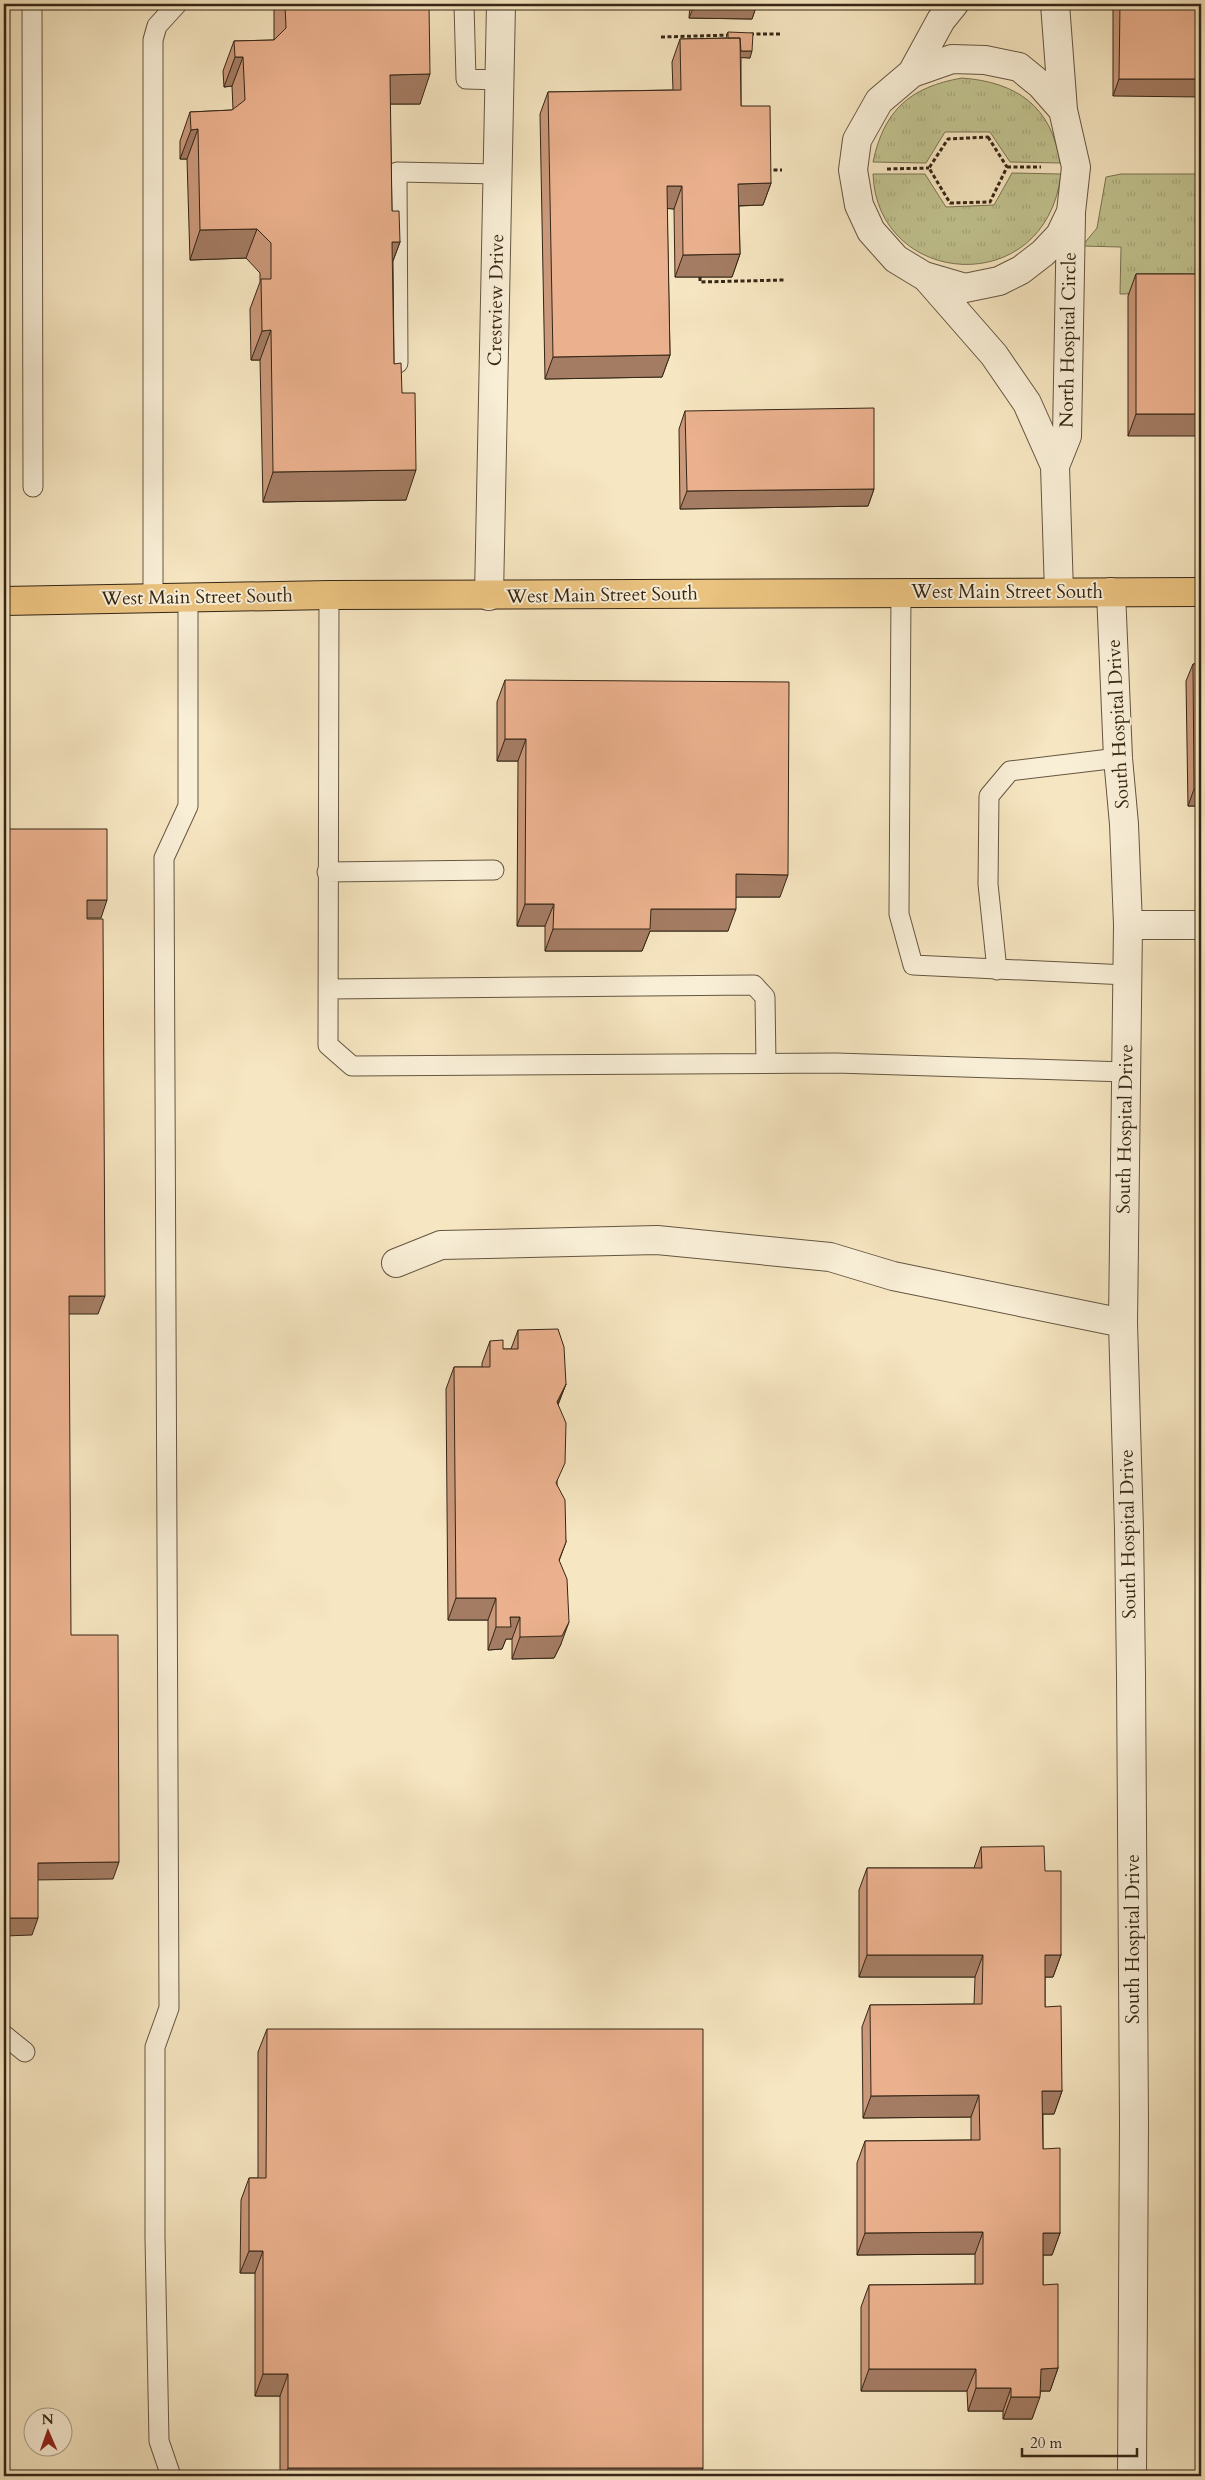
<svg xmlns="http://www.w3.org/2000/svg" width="1205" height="2480" font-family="Cardo,serif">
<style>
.grass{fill:url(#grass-tufts);stroke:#7b7453}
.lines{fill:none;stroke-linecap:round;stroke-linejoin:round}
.lane-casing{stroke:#655641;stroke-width:21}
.street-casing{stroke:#655641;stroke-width:30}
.primary-casing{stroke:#352616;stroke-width:30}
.path{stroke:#352616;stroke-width:3;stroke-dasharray:4 2.5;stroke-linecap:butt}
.lane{stroke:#f9efd7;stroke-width:19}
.street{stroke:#f9efd7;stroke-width:28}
.primary{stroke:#ebc380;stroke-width:28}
.wall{fill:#ca987a;stroke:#352616}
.shaded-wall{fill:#a47c63;stroke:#352616}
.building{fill:#ebb18e;stroke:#352616}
.labels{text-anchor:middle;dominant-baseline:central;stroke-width:4;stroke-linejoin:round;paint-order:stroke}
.street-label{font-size:19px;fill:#352616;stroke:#f9efd7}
</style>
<defs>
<pattern id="grass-tufts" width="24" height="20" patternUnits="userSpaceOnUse" patternTransform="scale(1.25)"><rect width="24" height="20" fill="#c1c390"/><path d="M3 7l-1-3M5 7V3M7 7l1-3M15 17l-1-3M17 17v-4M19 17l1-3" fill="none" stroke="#a6a77b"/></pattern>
</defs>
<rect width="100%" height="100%" fill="#f6e6c1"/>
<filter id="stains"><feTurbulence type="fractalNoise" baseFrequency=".004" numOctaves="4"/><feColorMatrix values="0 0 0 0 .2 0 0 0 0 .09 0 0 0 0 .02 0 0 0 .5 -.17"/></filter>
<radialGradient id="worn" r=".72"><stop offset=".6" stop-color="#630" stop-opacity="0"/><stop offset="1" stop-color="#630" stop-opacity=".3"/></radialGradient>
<!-- grass -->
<path class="grass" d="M962,78C1016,82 1052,106 1060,163L1010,162L990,132H945L926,163L873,162C884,110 910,87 962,78Z
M1012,173L1061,174C1046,301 877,288 873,174H925L946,207L994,205Z
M1121,174H1201V293L1120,294L1121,247L1082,246L1097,228L1106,177Z"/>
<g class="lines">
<defs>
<path id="lane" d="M32,4L33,487
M464,4L466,79L501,80
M398,363L397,172L499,174
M901,592L899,914L913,965L1127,975
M329,595L328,1045L352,1066L836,1063L1126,1072
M153,597V40L157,26L177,4
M327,872L494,870
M997,970L988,884L989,796L1010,771L1118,758
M328,989L754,985L765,997L766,1063
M4,2035L25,2052
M171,2476L159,2441L155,2238V2047L169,2008L164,858L188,806V597"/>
<path id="street" d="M1055,4L1063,110
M952,59L985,60L1019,67L1041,85L1063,110L1076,167L1071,212L1060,235L1043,253L1021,270L999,281L965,288L924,276L896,259L871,231L859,205L853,170L857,140L879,101L912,73Z
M912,73L941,20L954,4
M925,276L994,355L1027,403L1055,466L1059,592
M1055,466L1067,436L1071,215
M1111,592L1118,758L1124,824L1128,925L1123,1323L1129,1529L1131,1675L1134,2124L1132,2476
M489,596L501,4
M1128,925H1201
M396,1263L441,1245L657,1240L830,1257L893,1276L1123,1323"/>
<path id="primary" d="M4,601L329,595L1201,592"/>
</defs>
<!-- lane casing -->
<use href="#lane" class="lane-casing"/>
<!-- street casing -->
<use href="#street" class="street-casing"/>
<!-- primary casing -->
<use href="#primary" class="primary-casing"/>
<!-- path -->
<path class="path" d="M750,34H782
M661,37L731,35
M988,137L1007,167L990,202L950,203L929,168L948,139Z
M1007,167H1041
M887,169L929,168
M767,170H782
M700,277V282L784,280"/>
<!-- lane -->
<use href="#lane" class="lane"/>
<!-- street -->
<use href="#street" class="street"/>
<!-- primary -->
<use href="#primary" class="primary"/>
</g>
<!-- wall -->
<path class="wall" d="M274,4H429L420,104H390L392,211L400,242L393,261L394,364L402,393L406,500L263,502L260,360H251L250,309L260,282V273L246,258L190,260L187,159H180V141L190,112L232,110L233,109L232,86L224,87L223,71L234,41L274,40Z
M690,4H756V7L752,19L689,18Z
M1113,4H1201L1113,96Z
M728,32L750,58L741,57V106L771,183L763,205L739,206L740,254L732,277H675L674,209L667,208L670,355L662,377L545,379L540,114L548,92L673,90L672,62L680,39L726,38Z
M1136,274H1201L1128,436V296Z
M685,411L874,489L868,506L680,509L679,429Z
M1193,664H1201V806H1188L1186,681Z
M505,680L780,897H736L728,931H650L642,951H545V926H517L518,761H497V702Z
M518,1330L566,1384L558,1405L557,1485L566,1542L559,1561L561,1644L554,1658L512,1659V1639H506L502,1649L488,1650V1620H448L446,1389L454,1367H482V1363L490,1341L503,1349H511Z
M981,1847L1045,1871L1061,1955L1053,1977H1045V2007L1062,2091L1054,2114H1043V2149L1060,2233L1052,2255H1043V2285L1058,2368L1050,2391H1041L1032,2419H1003V2411H968L967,2391H861V2307L869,2285L975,2284V2254L857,2255V2163L865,2141L971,2140V2117L863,2118L862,2027L870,2005L974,2004L975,1977H859V1890L867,1868H974Z
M267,2029L703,2468L700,2476H280V2396H255V2273H240L241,2200L249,2178H258V2052Z"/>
<!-- shaded-wall -->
<path class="shaded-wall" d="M694,6L756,7L752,19L689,18Z
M728,51H752L750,58L725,57Z
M235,57H243L232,86L224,87Z
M430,74L420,104H379L390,75Z
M1119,79H1201V97L1113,96Z
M198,129L187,159H180L191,130Z
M771,183L763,205L730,206L738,184Z
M667,186H682L674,209L659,208Z
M257,229L246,258L190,260L200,230Z
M392,242H400L389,271Z
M740,254L732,277H675L683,255Z
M271,330L260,360H251L262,331Z
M670,355L662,377L545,379L553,357Z
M1136,414H1201V436H1128Z
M416,470L406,500L263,502L273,472Z
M874,489L868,506L680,509L687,491Z
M505,739H526L518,761H497Z
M1194,789H1201V806H1188Z
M736,874L788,875L780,897H728Z
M87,900H107L101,918H81Z
M525,904H554L545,926H517Z
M651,909H736L728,931H650L642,951H545L553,929Z
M69,1296H105L98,1314H63Z
M566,1384L557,1406V1402Z
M456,1598H496L488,1620H448Z
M510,1617H520L512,1639H506L502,1649L488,1650L496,1627Z
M569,1622L561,1644L554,1658L512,1659L520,1637Z
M119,1862L113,1879L32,1880L38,1863Z
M4,1918H38L32,1935L4,1936Z
M867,1955H983L975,1977H859Z
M1045,1955H1061L1053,1977H1037Z
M1042,2091H1062L1054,2114H1034Z
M979,2095L971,2117L863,2118L871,2096Z
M983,2232L975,2254L857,2255L865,2233Z
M1043,2233H1060L1052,2255H1035Z
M249,2251H263L255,2273H240Z
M1058,2368L1050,2391H1033L1041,2369Z
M869,2369H976L967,2391H861Z
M263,2374H288L280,2396H255Z
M976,2388H1011L1003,2411H968Z
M1011,2397H1040L1032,2419H1003Z
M288,2468H703L700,2476H285Z"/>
<!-- building -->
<path class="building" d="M285,4H429L430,74L390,75L392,211H399L400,242H392L394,364L401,363L402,393H415L416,470L273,472L271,330L262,331L261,279H271V243L257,229L200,230L198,129L191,130L190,112L232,110L245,100L243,57H235L234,41L274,40L286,28Z
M694,4H756V7L694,6Z
M1120,4H1201V79H1119Z
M728,32L753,33L752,51H741L740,38H728Z
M740,38L741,106H770L771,183L738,184L740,254L683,255L682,186H667L670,355L553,357L548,92L681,90L680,39Z
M1136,274H1201V414H1136Z
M874,408V489L687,491L685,411Z
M1193,664H1201V789H1194Z
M505,680L789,682L788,875L736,874V909H651L650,929H553L554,904H525L526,739H505Z
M4,829H107V900H87V919H103L105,1296H69L71,1635H118L119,1862L38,1863V1918H4Z
M558,1329L564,1347L566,1384L557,1402L566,1423L565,1463L556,1483L565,1500L566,1542L559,1560L567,1579L569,1622L562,1636L520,1637V1617H510L511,1627H496V1598H456L454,1367H490V1341L503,1340V1349H518V1330Z
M1044,1846L1045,1871H1061V1955H1045V2007L1061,2006L1062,2091H1042L1043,2149L1060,2148V2233H1043V2285L1058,2284V2368L1041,2369L1040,2397H1011V2388H976V2369H869V2285L983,2284V2232L865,2233V2141L980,2140L979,2095L871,2096L870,2005L982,2004L983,1955H867V1868H982L981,1847Z
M267,2029H703V2468H288V2374H263V2251H249V2178H266Z"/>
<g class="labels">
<!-- street labels -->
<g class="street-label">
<text transform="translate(496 300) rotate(-89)">Crestview Drive</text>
<text transform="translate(1068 340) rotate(-89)">North Hospital Circle</text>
<text x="1007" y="592">West Main Street South</text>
<text transform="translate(602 595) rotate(-1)">West Main Street South</text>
<text transform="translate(197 597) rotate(-1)">West Main Street South</text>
<text transform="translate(1118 724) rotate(-93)">South Hospital Drive</text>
<text transform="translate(1125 1129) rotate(-89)">South Hospital Drive</text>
<text transform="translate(1128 1534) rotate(-91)">South Hospital Drive</text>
<text transform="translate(1133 1939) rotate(-90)">South Hospital Drive</text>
</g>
</g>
<!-- margin -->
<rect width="1205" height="2480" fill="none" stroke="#f6e6c1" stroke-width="20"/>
<rect x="5" y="5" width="1195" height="2470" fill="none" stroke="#352616" stroke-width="2.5"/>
<rect x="10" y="10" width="1185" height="2460" fill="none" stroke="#352616"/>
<!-- north arrow -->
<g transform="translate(48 2432) rotate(358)"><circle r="24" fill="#f9efd7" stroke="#ab9f8a"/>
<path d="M0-4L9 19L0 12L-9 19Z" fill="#8f2418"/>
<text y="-8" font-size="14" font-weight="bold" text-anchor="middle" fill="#352616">N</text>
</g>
<!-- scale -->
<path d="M1022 2448v8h115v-8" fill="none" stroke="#352616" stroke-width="2.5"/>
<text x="1030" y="2448" font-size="15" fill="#352616" stroke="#f9efd7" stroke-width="4" paint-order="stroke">20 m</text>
<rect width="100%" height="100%" filter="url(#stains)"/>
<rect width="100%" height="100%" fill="url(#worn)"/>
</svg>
